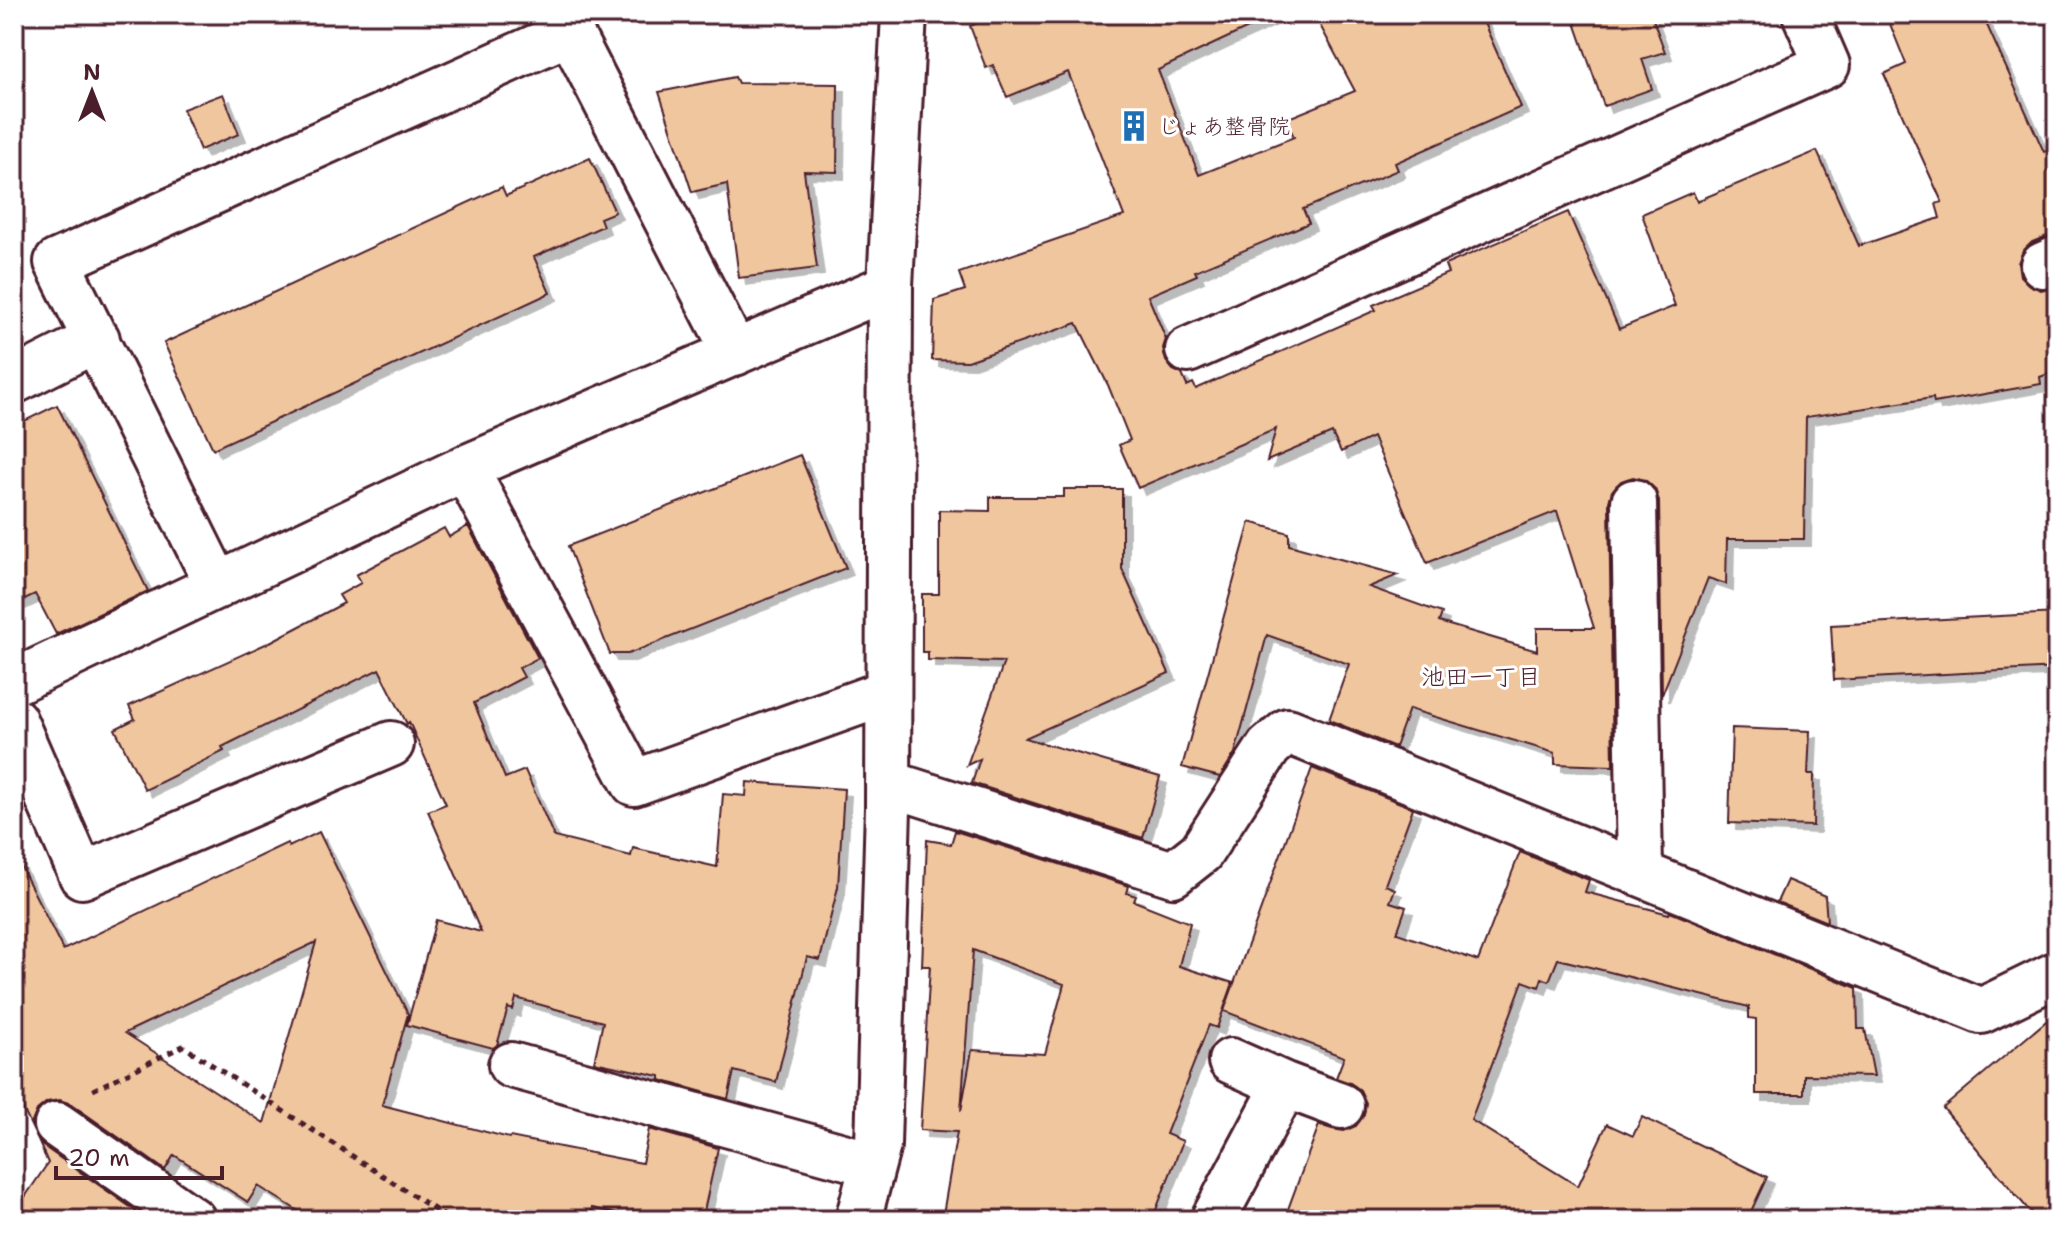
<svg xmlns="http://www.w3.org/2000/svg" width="2071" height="1234" font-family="'Shantell Sans','Klee One',sans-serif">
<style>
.building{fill:#f0c69f;stroke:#4a1f2b;stroke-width:2;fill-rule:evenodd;filter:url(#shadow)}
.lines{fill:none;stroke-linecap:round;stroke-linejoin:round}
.street-casing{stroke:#4a1f2b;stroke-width:50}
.path{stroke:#4a1f2b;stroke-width:5;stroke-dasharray:6 6;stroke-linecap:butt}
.street{stroke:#fff;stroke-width:44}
.labels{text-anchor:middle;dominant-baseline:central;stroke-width:6;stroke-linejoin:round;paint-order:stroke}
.poi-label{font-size:22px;fill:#4a1f2b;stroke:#fff;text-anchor:start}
.neighbourhood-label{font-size:24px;fill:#4a1f2b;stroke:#fff}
</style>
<defs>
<filter id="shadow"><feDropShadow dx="7" dy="7" stdDeviation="0" flood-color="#0004"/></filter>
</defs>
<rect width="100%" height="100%" fill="#fff"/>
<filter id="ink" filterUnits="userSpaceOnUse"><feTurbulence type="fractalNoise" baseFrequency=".0125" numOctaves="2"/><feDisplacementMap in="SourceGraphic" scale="16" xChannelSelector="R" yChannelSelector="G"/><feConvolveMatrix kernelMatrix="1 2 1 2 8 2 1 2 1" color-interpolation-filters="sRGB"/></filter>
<g filter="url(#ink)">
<!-- building -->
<path class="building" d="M999,14H1278L1158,70L1199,175L1294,137L1286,119L1355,91L1314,14H1480L1521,107L1395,163L1398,170L1303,209L1309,223L1195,271L1197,275L1148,296L1166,339L1163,348L1166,361L1173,370L1182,374L1187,386L1193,383L1196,389L1376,310L1373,305L1448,273L1445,265L1568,212L1619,329L1675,306L1642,214L1693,192L1697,201L1817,151L1859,246L1940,218L1936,204L1942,202L1884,74L1906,64L1886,14H1982L2044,152L2057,146V234L2047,236L2032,242L2023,251L2018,263L2020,276L2029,285L2041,290L2057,286V371L2040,377L2041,384L1934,403L1933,398L1806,417L1804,539H1727L1726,584L1708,578L1662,695L1659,501L1655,489L1645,480L1633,477L1621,481L1612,491L1609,502L1613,766L1555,764V753L1409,709L1395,747L1329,720L1349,664L1267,635L1235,753L1220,777L1182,767L1250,522L1289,533V545L1398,575L1369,587L1442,613L1439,622L1537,651V628H1594L1557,511L1427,563L1373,437L1341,452L1332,433L1267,461L1276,429L1138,488L1119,445L1130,440L1108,385L1077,323L968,361L932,360L934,300L965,290L959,273L1124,216L1068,72L1007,97L993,65L986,68L970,26Z
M1572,14H1651L1665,52L1642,59L1652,89L1604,106Z
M735,77L738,83L838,84L837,172L804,171L817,268L739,278L727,184L692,192L659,92Z
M223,94L239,134L200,150L183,109Z
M590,158L615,212L600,218L603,226L534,257L550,293L213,449L164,343L502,187L506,196Z
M57,405L148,591L56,634L35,594L14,604V426Z
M800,455L846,568L628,654H610L568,546Z
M1064,489H1122V569L1169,673L1025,738L1160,777L1143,838L972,783L980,759L967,765L1004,662L928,660V652H922V594H939V510L990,511V497H1064Z
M468,526L538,658L519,668L524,677L474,703L505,778L525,770L554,837L631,856L633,848L717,867L723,794L746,796L747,782L844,789L838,887L820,960L807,957L776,1082L734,1071L728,1099L660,1080V1076L594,1062L603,1022L516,998L513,1010L508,1008L497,1045L493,1048L407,1025L436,920L481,932L428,811L446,804L409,722L407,724L379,669L222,747L224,751L145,790L115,729L135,719L129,706L270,642L344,603L339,595L361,583L356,575L444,528L449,537Z
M2057,613V668L1834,680L1831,625Z
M1732,728L1810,731L1808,774H1814L1813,826L1729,823Z
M1312,768L1413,808L1385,885L1395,889L1390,902L1406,907L1397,933L1478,961L1520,852L1589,880L1585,892L1669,914L1670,912L1857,988L1858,1029H1865L1874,1076L1804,1075V1094H1756V1019L1749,1018V1007L1558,959L1549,981L1542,978L1539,987L1523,981L1471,1120L1578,1186L1607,1124L1633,1136L1642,1117L1767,1177L1747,1220H1284L1319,1125L1332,1129L1344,1131L1356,1126L1364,1115L1366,1103L1360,1090L1350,1083L1336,1078L1344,1057L1224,1011Z
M955,831L1129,886L1127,893L1136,896L1134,901L1190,923L1179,966L1233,983L1217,1028L1209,1025L1166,1134L1183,1141L1152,1220H942L957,1132L920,1130L930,966H922L927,840L951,844ZM973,950L1064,984L1045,1054L972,1050L961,1111Z
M319,832L408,1014L382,1105L509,1138L510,1137L642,1163L649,1129L718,1148L702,1220H646L592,1208L590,1220H313L258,1186L248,1202L174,1155L165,1170L71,1104L60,1100L47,1102L37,1110L32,1122L34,1132L14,1090V853L63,950L287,843L289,847ZM316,942L264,1123L125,1033Z
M1787,880L1825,896L1827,922L1777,902Z
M2057,1012V1164L2050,1220H2037L1943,1108Z
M37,1138L43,1146L136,1211L130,1220H14V1213L48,1163Z"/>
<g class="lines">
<defs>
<path id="street" d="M2043,265L2057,259
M1188,350L1827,65L1805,14
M14,381L97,339
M465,468L634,783L888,692
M1634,502L1640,873
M218,586L57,262L570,32L735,353
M14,682L465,468L890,286
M14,720L82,876L391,744
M888,783L1173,874L1201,852L1269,747L1288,731L1981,1011L2057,974
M1231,1061L1285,1085
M511,1065L872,1164
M57,1125L193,1220
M858,1220L878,1145L888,808L890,286L904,14
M1213,1220L1285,1085L1341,1106"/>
</defs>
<!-- street casing -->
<use href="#street" class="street-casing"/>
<!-- path -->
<path class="path" d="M93,1090L183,1046L451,1220"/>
<!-- street -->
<use href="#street" class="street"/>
</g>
</g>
<!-- icons -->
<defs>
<symbol id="building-bare" viewBox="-9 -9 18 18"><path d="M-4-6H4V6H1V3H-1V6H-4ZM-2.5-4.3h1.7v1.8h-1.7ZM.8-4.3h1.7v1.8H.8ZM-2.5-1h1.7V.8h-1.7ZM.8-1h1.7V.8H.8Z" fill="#1f6fb2" stroke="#fff" stroke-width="2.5" paint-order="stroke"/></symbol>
</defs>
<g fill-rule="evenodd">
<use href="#building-bare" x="1112" y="104" width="44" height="44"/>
</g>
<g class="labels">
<!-- poi labels -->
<g class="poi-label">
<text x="1158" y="126">じょあ整骨院</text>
</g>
<!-- neighbourhood labels -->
<g class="neighbourhood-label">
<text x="1481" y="677">池田一丁目</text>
</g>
</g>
<!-- margin -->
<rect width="2071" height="1234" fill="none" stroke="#fff" stroke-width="48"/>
<rect x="24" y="24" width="2023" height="1186" fill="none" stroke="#4a1f2b" stroke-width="3" filter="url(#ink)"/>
<!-- north arrow -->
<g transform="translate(92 92)" stroke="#ffffff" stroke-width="6" paint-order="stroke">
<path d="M0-6L14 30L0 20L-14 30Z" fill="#4a1f2b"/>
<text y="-12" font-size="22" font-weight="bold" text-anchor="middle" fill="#4a1f2b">N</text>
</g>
<!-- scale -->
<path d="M56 1166v12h166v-12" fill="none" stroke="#4a1f2b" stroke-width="4"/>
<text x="68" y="1166" font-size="24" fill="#4a1f2b" stroke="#ffffff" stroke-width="6" paint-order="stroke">20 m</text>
</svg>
